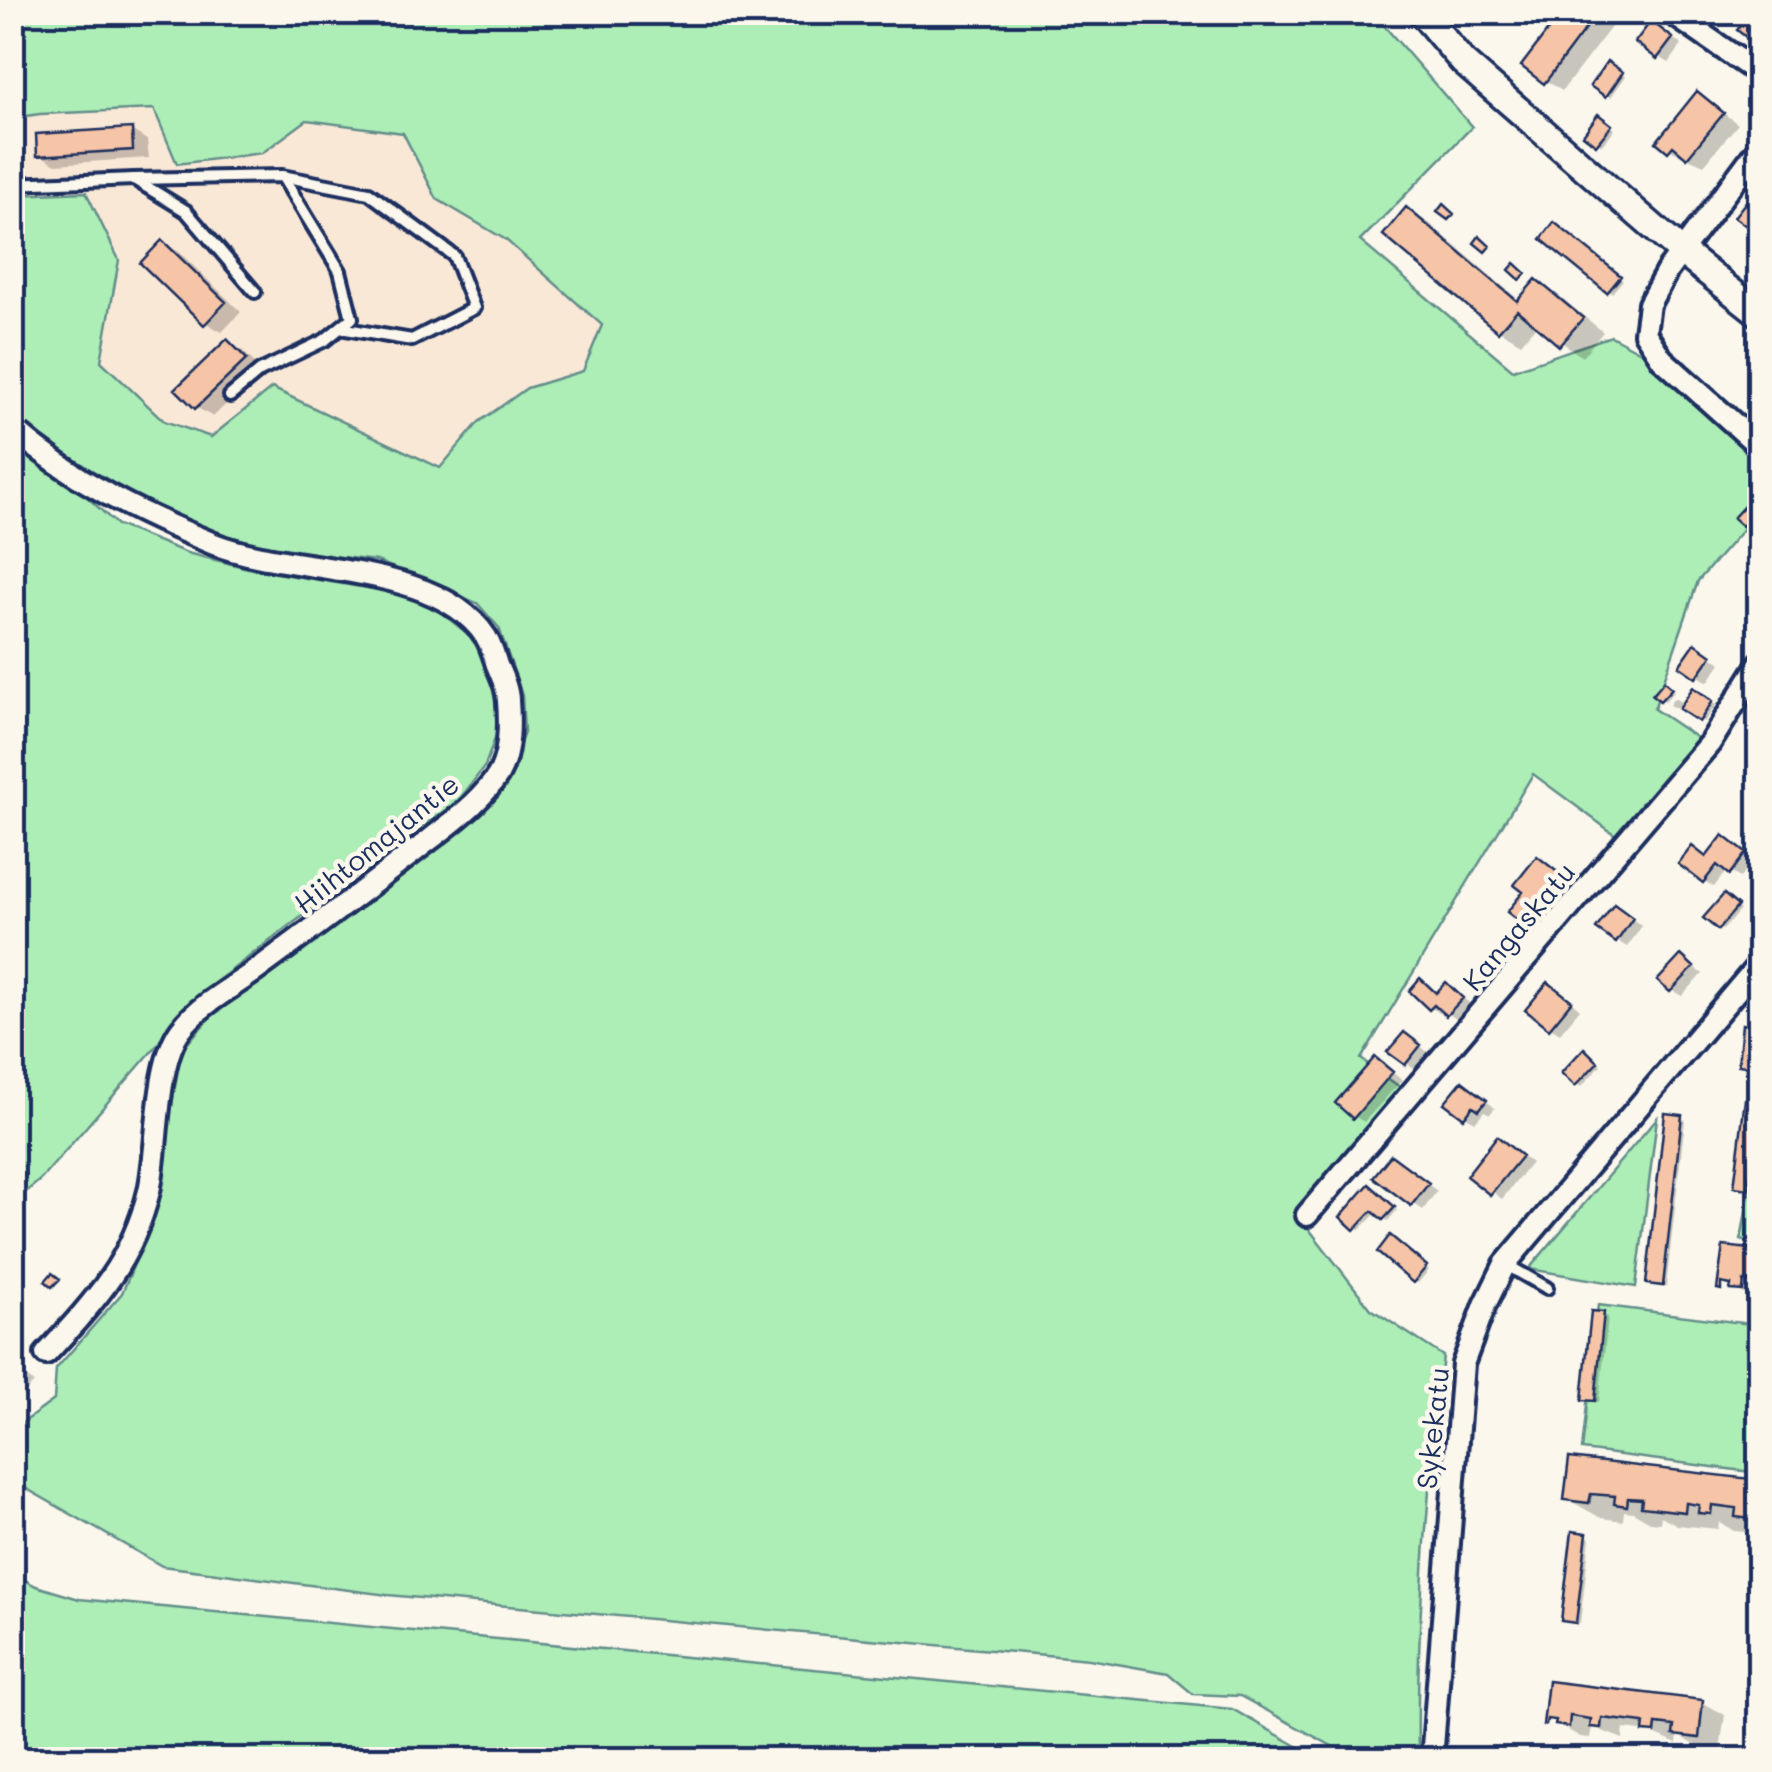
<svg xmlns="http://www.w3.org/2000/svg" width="1772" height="1772" font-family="Mali,sans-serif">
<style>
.built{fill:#fae8d7}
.green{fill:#adeeb7;stroke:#648e8a;stroke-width:2.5}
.shadow{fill:#0003}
.building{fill:#f6c4a6;stroke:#1b2f5e;stroke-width:2.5}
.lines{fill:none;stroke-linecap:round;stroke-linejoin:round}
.service-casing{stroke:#1b2f5e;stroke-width:18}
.minor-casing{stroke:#1b2f5e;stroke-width:28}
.tertiary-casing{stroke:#1b2f5e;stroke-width:32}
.service{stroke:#fbf7ec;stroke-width:10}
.minor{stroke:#fbf7ec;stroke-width:20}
.tertiary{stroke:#fbf7ec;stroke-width:25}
.labels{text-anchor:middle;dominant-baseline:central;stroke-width:9;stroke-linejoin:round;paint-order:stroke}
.street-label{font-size:28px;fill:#1b2f5e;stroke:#fbf7ec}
</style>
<rect width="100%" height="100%" fill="#fbf7ec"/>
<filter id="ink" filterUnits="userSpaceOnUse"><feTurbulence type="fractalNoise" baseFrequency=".01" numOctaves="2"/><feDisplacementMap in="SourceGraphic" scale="20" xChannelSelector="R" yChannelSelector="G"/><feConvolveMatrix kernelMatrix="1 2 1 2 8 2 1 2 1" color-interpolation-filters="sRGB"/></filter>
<g filter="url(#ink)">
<!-- built -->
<path class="built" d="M154,109L262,153L307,120L403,133L437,199L506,240L602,325L583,371L479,422L440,468L273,388L211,437L164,421L101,361L119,260L13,195V118L40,114Z"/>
<!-- green -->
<path class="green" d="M13,13H1373L1472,127L1360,241L1513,370L1611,336L1652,358L1759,458V511L1698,581L1654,709L1700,740L1618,837L1533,774L1361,1059L1404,1090L1302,1220L1371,1309L1443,1356C1427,1490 1416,1625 1418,1759H1356L1240,1696L1193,1694L1168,1673L1089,1659L388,1595L162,1566L13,1481V1430L54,1400L56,1369L122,1293L153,1219L181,1051L219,1007L474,819L505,787L524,732L522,695L499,628L477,603L377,561L278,550L206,529L58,460L18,425L12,415L13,195L86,192L119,260L101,361L164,421L211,437L272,388L440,468L479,422L527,388L583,371L602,325L506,240L437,199L403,133L307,120L262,153L177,164L154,109L40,114L13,118Z
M12,441L50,473L82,492L117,525L187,553L252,569L386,591L428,602L474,639L491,677L499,727L485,766L456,804L409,835L204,991L41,1179L13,1203Z
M1657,1118L1636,1287L1529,1269Z
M1759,1136V1242L1741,1240Z
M1598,1305L1759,1325V1473L1582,1450Z
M12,1573L36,1586L79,1599L1232,1709L1320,1759H13Z"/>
<!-- shadow -->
<path class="shadow" d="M1565,12H1611L1618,18L1562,91L1524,66Z
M1662,30L1682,45L1669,63L1659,57Z
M1608,64L1626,76L1611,97L1593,85Z
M1698,94L1738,124L1704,165L1670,150Z
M1599,118L1615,129L1602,145L1587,134Z
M131,130L147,140L149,158L56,164L40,155Z
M1407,210L1429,223L1520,301L1536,282L1558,295L1603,332L1582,357L1537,324L1521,343L1499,330Z
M1559,228L1623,280L1612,293L1608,291Z
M163,243L179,252L241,312L222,332L206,323Z
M227,342L243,351L261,370L213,417L196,407Z
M1760,499V513L1747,526L1743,524Z
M1706,652L1721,663L1708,682L1683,666Z
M1669,687L1674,691L1665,701L1661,699Z
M1694,690L1716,705L1704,722L1679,706L1677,709L1669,705L1674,698L1684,704Z
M1734,844L1754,860L1740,878L1727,870L1714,887L1704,881L1708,859Z
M1538,859L1579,889L1543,934L1511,912L1526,892Z
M1728,900L1740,910L1723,930L1719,928Z
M1625,914L1642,926L1627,947L1617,941Z
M1682,958L1703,974L1682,996L1671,990Z
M1421,982L1439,994L1447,986L1472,1005L1458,1020L1444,1011L1441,1014L1431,1008Z
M1559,991L1580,1009L1560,1033L1550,1027Z
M1414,1041L1429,1053L1416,1069L1406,1063Z
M1588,1054L1601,1065L1581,1087L1564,1073Z
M1376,1060L1402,1080L1364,1122L1354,1116Z
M1473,1090L1495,1108L1490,1114L1484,1111L1475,1122L1465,1116Z
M1760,1103L1752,1190L1741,1188L1736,1186Z
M1681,1117L1685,1120L1666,1287L1653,1286L1649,1283Z
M1508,1145L1531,1163L1502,1199L1469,1175Z
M1401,1164L1437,1191L1423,1210L1377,1177Z
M1373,1189L1397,1210L1388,1221L1377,1212L1360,1230L1343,1217Z
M1395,1241L1429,1270L1418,1283L1414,1281Z
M1760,1252V1302L1721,1282Z
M1604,1314L1608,1317L1599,1402L1588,1401L1584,1399Z
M12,1365L34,1383L12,1407Z
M1571,1461L1760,1482V1528L1746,1523L1745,1532L1734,1531L1719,1522L1718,1529L1677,1525L1661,1516L1660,1523L1650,1522L1633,1512L1624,1511L1623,1521L1601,1518L1567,1499Z
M1586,1535L1590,1538L1580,1623L1568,1622Z
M1702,1702L1725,1715L1720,1749L1697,1747L1678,1735L1677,1744L1649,1732L1624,1729L1623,1739L1592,1727L1590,1738L1580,1737L1546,1717Z"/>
<!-- building -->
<path class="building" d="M1562,12H1598L1544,84L1521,66Z
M1752,12H1760V48L1737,30Z
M1651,21L1673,38L1657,59L1635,42Z
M1607,61L1623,72L1606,97L1590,86Z
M1697,91L1724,113L1687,158L1673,146L1668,152L1656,142Z
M1598,114L1612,125L1596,145L1583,135Z
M132,128L133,150L37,156L36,134Z
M1752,194L1760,200V236L1734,217Z
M1443,204L1454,214L1448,220L1437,212Z
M1406,207L1517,301L1536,279L1583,318L1559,346L1517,310L1498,332L1383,235Z
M1554,222L1621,276L1607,293L1541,239Z
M1479,236L1490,246L1485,252L1474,243Z
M162,240L226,302L204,325L140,263Z
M1515,263L1526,273L1520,280L1509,270Z
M227,339L247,359L195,409L175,389Z
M1756,493L1760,497V507L1742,526L1733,518Z
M1695,643L1712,655L1696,678L1679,666Z
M1664,681L1672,688L1660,701L1652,695Z
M1693,687L1713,701L1699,722L1679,709Z
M1723,835L1746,853L1729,875L1717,865L1703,883L1678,864L1692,846L1706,857Z
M1537,856L1565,878L1525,926L1507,912L1523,892L1514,885Z
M1724,894L1738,906L1718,930L1703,918Z
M1614,904L1633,918L1616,943L1596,929Z
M1681,955L1694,967L1670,992L1657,981Z
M1420,978L1436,993L1446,982L1463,998L1446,1016L1434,1005L1429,1010L1409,991Z
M1548,982L1572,1001L1549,1029L1525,1010Z
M1742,1024L1760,1026V1068L1738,1065Z
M1404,1032L1421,1045L1405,1065L1387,1052Z
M1584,1048L1598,1062L1575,1086L1561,1073Z
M1375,1057L1393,1072L1353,1119L1335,1103Z
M1462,1081L1487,1100L1479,1110L1473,1106L1464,1118L1444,1103Z
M1745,1099L1760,1100L1748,1189L1734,1187Z
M1665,1113L1682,1115L1663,1286L1646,1284Z
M1497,1136L1522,1156L1490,1195L1466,1176Z
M1391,1155L1429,1183L1411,1206L1373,1177Z
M1369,1184L1395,1207L1383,1220L1372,1211L1354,1230L1340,1217Z
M1390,1235L1427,1266L1413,1283L1377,1252Z
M1723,1246L1760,1250V1283L1744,1281L1743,1291L1730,1290L1731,1285L1721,1283V1290L1717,1289Z
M52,1273L60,1279L52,1287L45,1281Z
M1591,1311L1604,1312L1595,1401L1582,1400Z
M1569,1458L1760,1480V1520L1735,1517L1736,1508L1712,1505L1711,1514L1698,1513L1699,1505L1686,1503L1685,1512L1641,1507L1642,1499L1628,1498L1627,1506L1614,1504L1615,1496L1591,1494L1589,1503L1564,1500Z
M1572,1531L1587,1533L1576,1623L1561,1621Z
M1548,1681L1703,1700L1699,1738L1673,1735L1674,1726L1656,1724L1655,1733L1643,1732L1644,1723L1602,1718L1601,1728L1590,1727L1591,1719L1570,1716L1569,1727L1555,1725L1556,1720L1547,1719L1546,1725H1543Z"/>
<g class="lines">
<defs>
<path id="service" d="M282,176L369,193L454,256L474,308L412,340L340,328
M134,179L282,176L340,271L352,318L325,340L260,371L230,396
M12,184L134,179L186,211L255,292
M1505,1264L1547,1288"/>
<path id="minor" d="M1670,12L1760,74
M1760,146L1667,271L1649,304L1645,333L1662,359L1760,447
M12,428C73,481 140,514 214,544C293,575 436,561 486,637C491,645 494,656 497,665C502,677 508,689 508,701C510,726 510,761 494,781C473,809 442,830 415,851C363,891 311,930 258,969C233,987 200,1004 181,1029C155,1063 159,1147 149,1191C132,1262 94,1302 46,1354
M1307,1215L1710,743L1760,663
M1432,1760L1463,1364L1485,1305L1505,1264L1760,963"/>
<path id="tertiary" d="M1421,12L1463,62L1683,253L1760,314"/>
</defs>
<!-- service casing -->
<use href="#service" class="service-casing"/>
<!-- minor casing -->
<use href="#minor" class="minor-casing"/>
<!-- tertiary casing -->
<use href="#tertiary" class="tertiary-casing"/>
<!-- service -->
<use href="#service" class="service"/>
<!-- minor -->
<use href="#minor" class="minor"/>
<!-- tertiary -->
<use href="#tertiary" class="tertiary"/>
</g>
</g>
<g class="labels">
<!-- street labels -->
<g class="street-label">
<text transform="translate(376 843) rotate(-39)">Hiihtomajantie</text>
<text transform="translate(1518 926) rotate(-50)">Kangaskatu</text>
<text transform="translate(1432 1428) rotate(-84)">Sykekatu</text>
</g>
</g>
<!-- margin -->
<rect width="1772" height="1772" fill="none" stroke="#fbf7ec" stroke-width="50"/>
<rect x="25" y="25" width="1722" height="1722" fill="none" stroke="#1b2f5e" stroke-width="4" filter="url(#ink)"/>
</svg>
